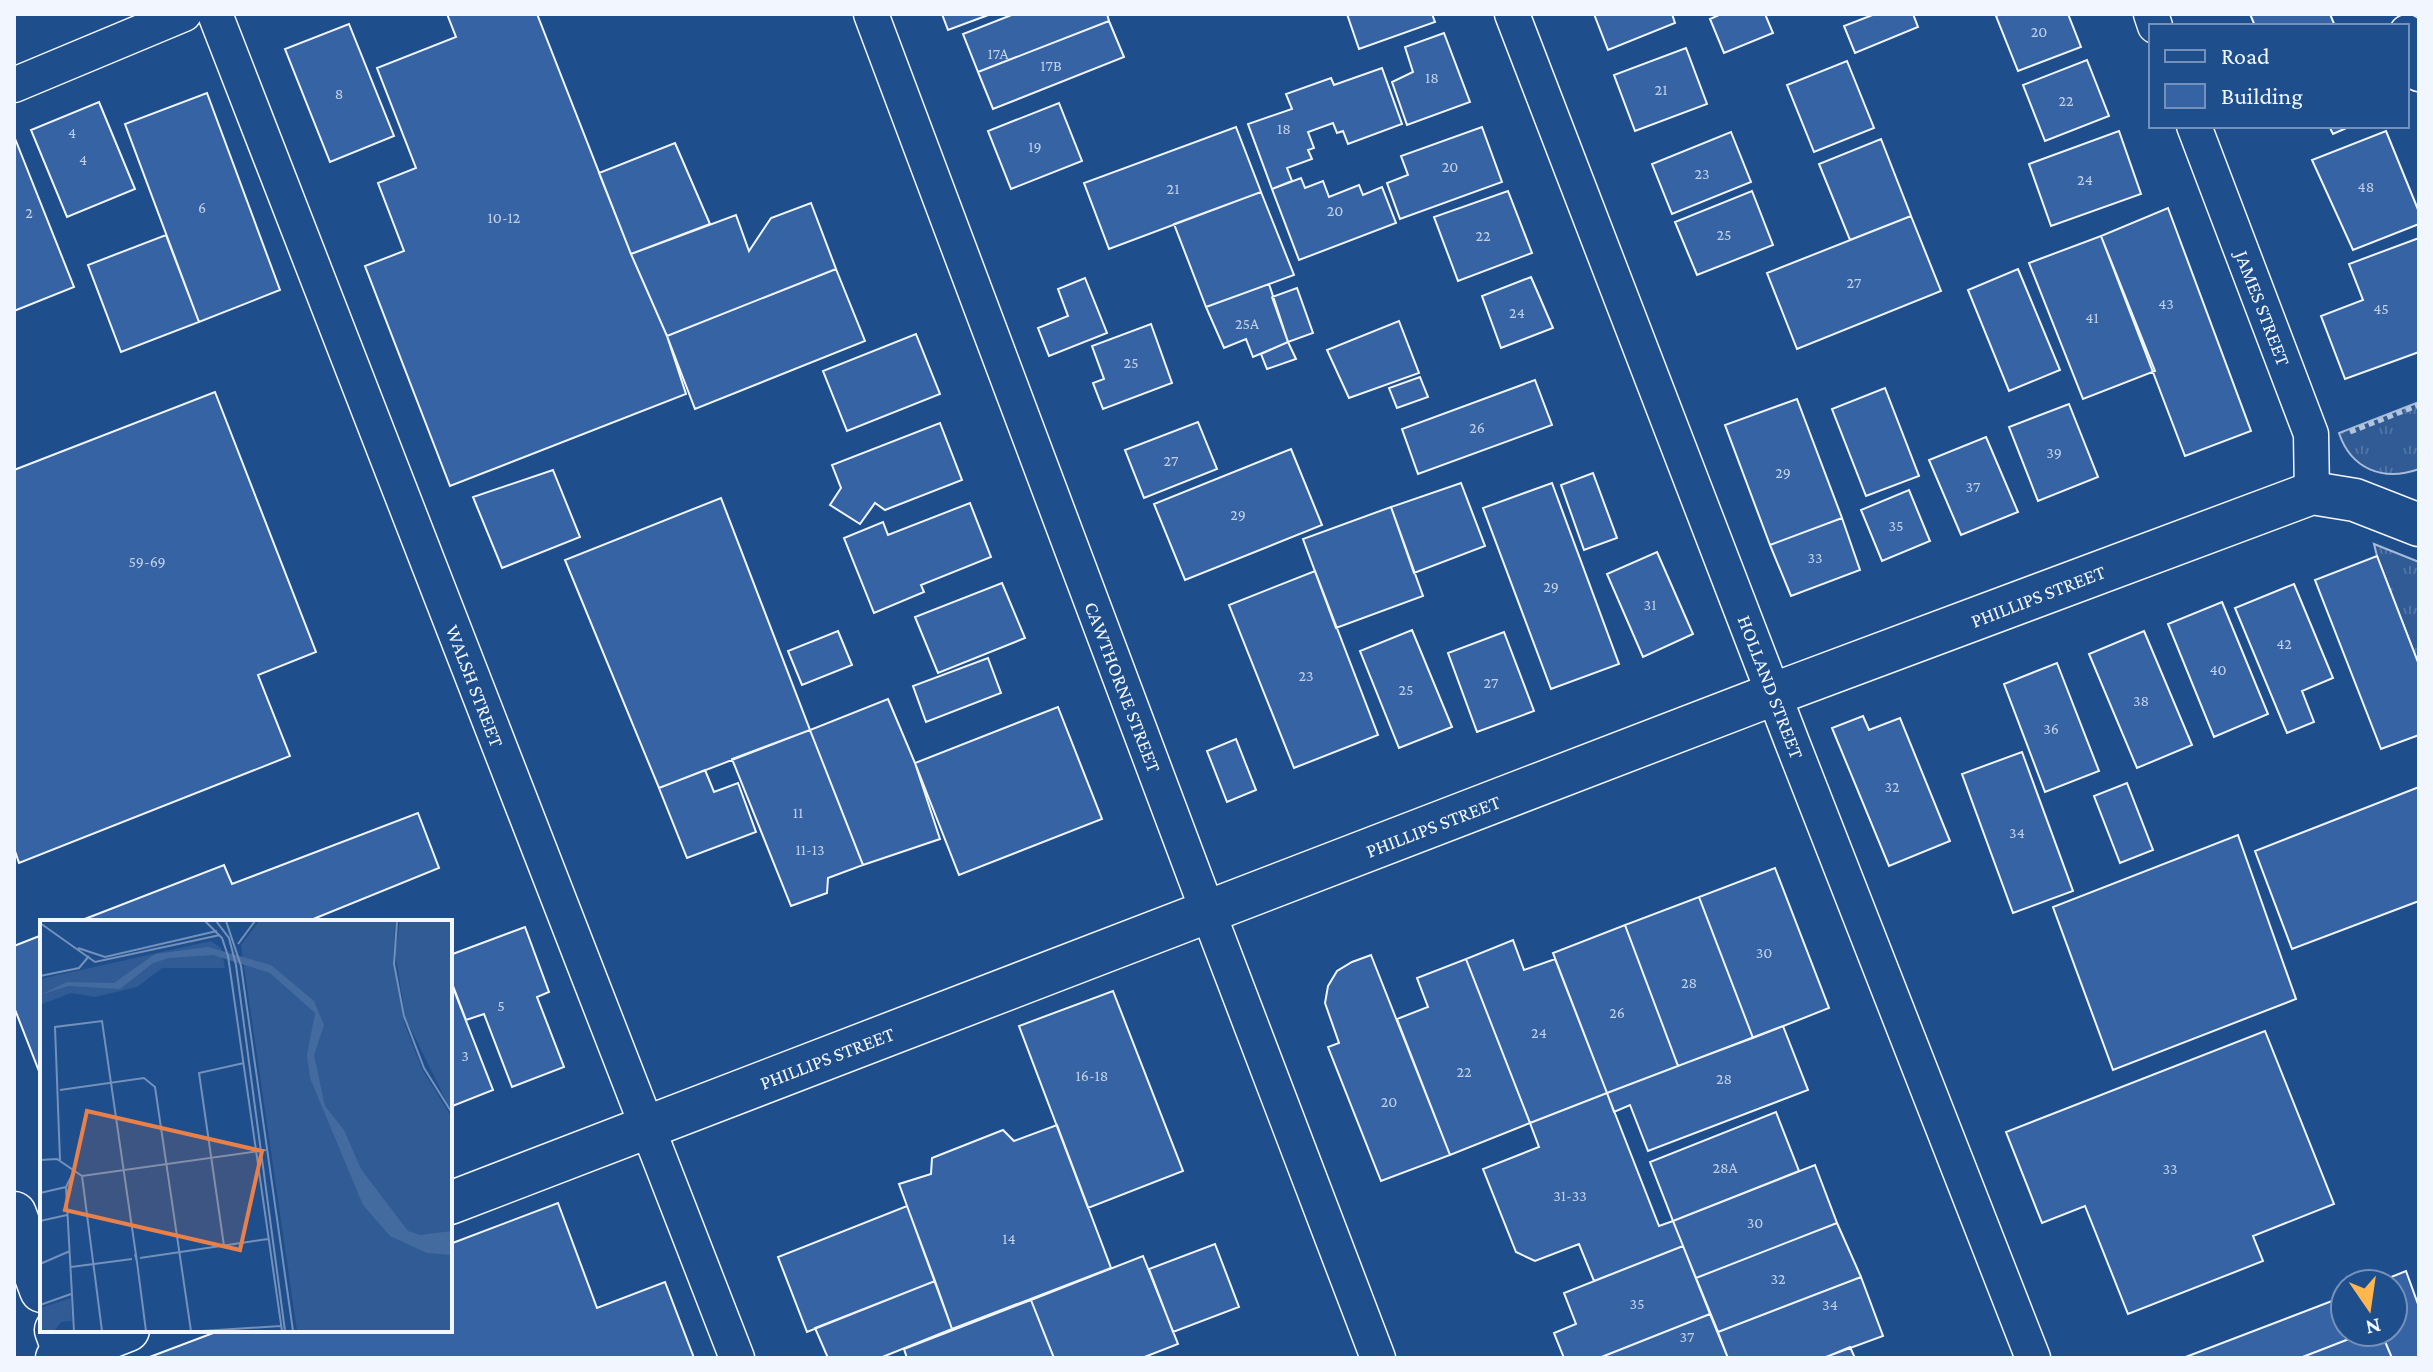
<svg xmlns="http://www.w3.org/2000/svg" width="2433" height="1372" font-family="'Crimson Pro',serif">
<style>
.park{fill:url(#park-tufts);stroke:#a8bbd7;stroke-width:2}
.building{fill:#3563a3;stroke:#f2f6ff;stroke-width:2}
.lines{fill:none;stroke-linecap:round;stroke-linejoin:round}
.minor-casing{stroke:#f2f6ff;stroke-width:37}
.tertiary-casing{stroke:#f2f6ff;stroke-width:45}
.trunk-casing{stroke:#f2f6ff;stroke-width:47}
.path{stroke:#b3c4dc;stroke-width:5;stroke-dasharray:6 4;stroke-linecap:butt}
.minor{stroke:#1f4e8c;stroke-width:34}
.tertiary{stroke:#1f4e8c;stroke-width:42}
.trunk{stroke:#1f4e8c;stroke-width:44}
.tram{stroke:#f2f6ff;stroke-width:2}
.labels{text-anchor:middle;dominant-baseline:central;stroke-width:6;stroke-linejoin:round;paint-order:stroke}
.number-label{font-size:16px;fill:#c3d1e8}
.street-label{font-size:20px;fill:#f2f6ff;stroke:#1f4e8c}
.inset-road{fill:none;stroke:#7391ba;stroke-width:2}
.view{fill:#ea8049;fill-opacity:0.15;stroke:#ea8049;stroke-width:4}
.inset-edge{fill:none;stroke:#f2f6ff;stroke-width:4}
</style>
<defs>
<pattern id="park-tufts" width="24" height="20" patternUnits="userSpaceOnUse" patternTransform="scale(2)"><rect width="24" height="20" fill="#305b95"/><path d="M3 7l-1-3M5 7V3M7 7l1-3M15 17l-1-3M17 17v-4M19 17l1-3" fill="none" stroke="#4e73a5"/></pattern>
</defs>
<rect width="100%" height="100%" fill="#1f4e8c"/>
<!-- park -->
<path class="park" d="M2419,402V469C2383,482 2351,469 2339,433Z
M2374,544L2419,562V665L2377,556Z"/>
<!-- building -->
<path class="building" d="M447,14H537L631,254L667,336L686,394L450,486L365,266L404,251L378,183L416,168L377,68L456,37Z
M942,14H991L948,30Z
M1014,14H1107L1109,21L978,72L963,34Z
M1347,14H1432L1435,22L1359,49Z
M1594,14H1672L1675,23L1608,50Z
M1721,14H1765L1773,33L1724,53L1710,19Z
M1875,14H1913L1918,27L1855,53L1844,26Z
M2001,14H2068L2081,47L2018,71L1996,16Z
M2250,14H2330L2335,26H2255Z
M1109,21L1124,57L993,109L978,72Z
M349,24L394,136L330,162L285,49Z
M1444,33L1470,102L1407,125L1392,82L1413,72L1405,47Z
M1686,48L1707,104L1635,131L1614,75Z
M2087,60L2109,116L2045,141L2023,85Z
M1847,61L1874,128L1814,152L1787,85Z
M1382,68L1402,124L1348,144L1343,131L1337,133L1333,123L1308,132L1314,148L1308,150L1312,159L1287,168L1292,181L1272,189L1248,124L1292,109L1286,94L1331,78L1334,85Z
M207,93L280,290L199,322L125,124Z
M99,102L135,189L67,217L31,130Z
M1059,103L1082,161L1011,189L988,131Z
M2329,126H2351L2333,134Z
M1236,127L1261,192L1109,249L1084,183Z
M1482,127L1502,182L1400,219L1387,183L1408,175L1401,156Z
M2119,131L2141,194L2051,226L2029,164Z
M2386,131L2419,212V224L2353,250L2312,160Z
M1731,132L1751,182L1672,214L1652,164Z
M14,136L74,287L14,311Z
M1881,139L1911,216L1850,240L1819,164Z
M675,143L710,224L631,254L599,173Z
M1301,178L1305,188L1323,181L1329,197L1359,185L1363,195L1382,187L1396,223L1299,260L1272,189Z
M1508,191L1532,253L1458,281L1434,217Z
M1752,191L1773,245L1697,275L1675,222Z
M1261,192L1294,275L1206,307L1174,224Z
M811,203L836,269L667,336L631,254L736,215L749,251L771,218Z
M2168,208L2251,431L2185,456L2101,236Z
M1911,216L1941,291L1797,349L1767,273Z
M166,235L199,322L121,352L88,265Z
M2101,236L2155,371L2083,399L2029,263Z
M2419,238V352L2345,379L2321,316L2363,300L2349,264Z
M836,269L865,341L695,409L667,336Z
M2018,269L2060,370L2009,391L1968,290Z
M1531,277L1553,328L1501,348L1482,296Z
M1085,278L1107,333L1049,356L1038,328L1068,316L1058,289Z
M1269,284L1288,342L1253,357L1246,339L1224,348L1206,307Z
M1297,288L1313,333L1288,342L1272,297Z
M1399,321L1419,373L1349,398L1327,350Z
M1151,324L1172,383L1103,409L1093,383L1104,379L1092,346Z
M916,334L940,394L847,431L823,371Z
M1288,342L1296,359L1267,369L1261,354Z
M1420,377L1428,397L1397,408L1389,388Z
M1535,380L1552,425L1418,474L1402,429Z
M1885,388L1919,476L1866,496L1832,409Z
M215,392L316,652L258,675L290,756L19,863L14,848V470Z
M1797,399L1842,518L1770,545L1725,425Z
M2069,404L2098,477L2038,501L2009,427Z
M1198,422L1217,469L1144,498L1125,450Z
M940,423L962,480L885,510L875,503L860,524L830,505L841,488L832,465Z
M1986,437L2018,512L1961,535L1929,460Z
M1291,449L1322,525L1185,580L1154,504Z
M553,470L580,537L502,568L473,497Z
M1593,473L1617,538L1584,550L1561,485Z
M1461,483L1485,546L1414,573L1391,507Z
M1552,483L1619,664L1551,689L1483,508Z
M1909,490L1930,541L1882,561L1861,510Z
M721,498L810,730L659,788L565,560Z
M970,503L991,557L921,585L924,592L874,613L844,538L883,522L888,535Z
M1391,507L1423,596L1336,628L1303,539Z
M1842,518L1860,570L1791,596L1770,545Z
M1657,552L1693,634L1643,657L1607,574Z
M2377,556L2419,665V735L2381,749L2315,580Z
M1315,571L1378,735L1294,768L1229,605Z
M1002,583L1025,638L938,673L915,617Z
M2294,584L2333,678L2302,691L2314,722L2287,733L2235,608Z
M2222,602L2268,714L2214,737L2168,624Z
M1412,630L1452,727L1399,748L1360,651Z
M838,631L852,665L802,685L788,651Z
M2144,631L2192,745L2137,768L2089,654Z
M1504,632L1534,711L1477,732L1448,653Z
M988,658L1001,693L926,722L913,686Z
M2057,663L2099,771L2045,792L2004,684Z
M888,699L915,763L940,839L863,865L810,730Z
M1058,707L1102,819L959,875L915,763Z
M1863,716L1869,730L1900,718L1950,841L1889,866L1832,728Z
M810,730L863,865L828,878L827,893L791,906L732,759Z
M1236,739L1256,790L1227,802L1207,751Z
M2022,752L2073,891L2013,913L1962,774Z
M705,770L714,792L738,783L756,832L687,858L659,788Z
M2127,783L2153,850L2120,863L2094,796Z
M2419,787V901L2292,949L2255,851Z
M418,813L439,868L306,922H77L224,865L232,884Z
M2238,835L2296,999L2113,1070L2053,907Z
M1775,868L1829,1008L1753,1038L1699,897Z
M1699,897L1753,1038L1678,1066L1625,925Z
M1625,925L1678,1066L1607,1093L1553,953Z
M525,927L549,992L537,997L564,1067L512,1087L484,1014L466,1020L450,978V955Z
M42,935V1079L14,1007V946Z
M1513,940L1524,970L1555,959L1607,1093L1530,1123L1466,959Z
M1371,955L1450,1155L1381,1181L1328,1047L1339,1043L1325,1003L1328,986L1337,971L1352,962Z
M1466,959L1530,1123L1450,1155L1397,1019L1428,1007L1417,978Z
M452,985L493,1090L450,1107V986Z
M1113,991L1183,1171L1088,1208L1019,1026Z
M1783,1026L1808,1090L1648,1151L1630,1105L1614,1112L1607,1093Z
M2265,1031L2334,1204L2253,1236L2263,1261L2128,1314L2085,1206L2042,1223L2006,1132Z
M1607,1093L1659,1226L1673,1221L1683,1246L1594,1281L1579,1244L1535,1261L1516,1252L1483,1169L1539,1147L1530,1123Z
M1776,1112L1799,1171L1673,1221L1650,1162Z
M1057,1125L1111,1268L952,1329L899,1184L931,1174L932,1158L1003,1130L1014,1141Z
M1815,1165L1837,1223L1696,1278L1673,1221Z
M558,1203L597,1308L665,1282L694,1358H147L221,1330H450V1244Z
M907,1206L935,1281L807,1332L778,1257Z
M1837,1223L1861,1277L1718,1332L1696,1278Z
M1215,1244L1239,1307L1173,1332L1149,1269Z
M1683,1246L1710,1314L1599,1358H1564L1554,1333L1576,1324L1564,1293Z
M1143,1256L1178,1344L1142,1358H1054L1031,1300Z
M2406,1271L2419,1307V1358H2392L2381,1332H2393V1284H2374Z
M1861,1277L1883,1336L1823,1358H1728L1718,1332Z
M935,1281L952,1329L880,1358H828L815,1328Z
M2345,1296V1332H2367L2300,1358H2183Z
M1031,1300L1054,1358H907L904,1349Z
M1710,1314L1728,1358H1599Z
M2367,1332H2381L2392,1358H2300Z
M1850,1347L1855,1358H1824Z"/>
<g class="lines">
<defs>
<path id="minor" d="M215,14L737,1358
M871,14L1208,912L1378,1358
M1512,14L1792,742L2033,1358
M2151,14L2155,26
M2407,32L2419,74
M14,85L184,14
M2194,126L2311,434L2312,493"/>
<path id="tertiary" d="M450,1203L1774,694L2312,493L2355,500L2419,525
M57,1358L128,1330"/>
<path id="trunk" d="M14,1214L42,1290
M57,1330L67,1358"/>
</defs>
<!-- minor casing -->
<use href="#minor" class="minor-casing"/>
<!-- tertiary casing -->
<use href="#tertiary" class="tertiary-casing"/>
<!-- trunk casing -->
<use href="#trunk" class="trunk-casing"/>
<!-- path -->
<path class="path" d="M2350,432L2419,405"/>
<!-- minor -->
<use href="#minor" class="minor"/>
<!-- tertiary -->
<use href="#tertiary" class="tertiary"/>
<!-- trunk -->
<use href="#trunk" class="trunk"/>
<!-- tram -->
<path class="tram" d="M14,1356L15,1358"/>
</g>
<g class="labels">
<!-- number labels -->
<g class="number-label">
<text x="2039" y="31">20</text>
<text x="998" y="53">17A</text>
<text x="1051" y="65">17B</text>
<text x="1432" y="77">18</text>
<text x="1661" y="89">21</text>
<text x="339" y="93">8</text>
<text x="2066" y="100">22</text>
<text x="1284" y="128">18</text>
<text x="72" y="132">4</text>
<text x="1035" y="146">19</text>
<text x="83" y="159">4</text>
<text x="1450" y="166">20</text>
<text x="1702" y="173">23</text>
<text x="2085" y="179">24</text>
<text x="2366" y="186">48</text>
<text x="1173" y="188">21</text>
<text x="202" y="207">6</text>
<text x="1335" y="210">20</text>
<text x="29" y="212">2</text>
<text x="504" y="217">10-12</text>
<text x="1724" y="234">25</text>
<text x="1483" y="235">22</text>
<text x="1854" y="282">27</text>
<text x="2166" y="303">43</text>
<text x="2381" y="308">45</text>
<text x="1517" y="312">24</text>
<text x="2092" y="317">41</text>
<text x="1247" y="323">25A</text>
<text x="1131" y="362">25</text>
<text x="1477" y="427">26</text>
<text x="2054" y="452">39</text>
<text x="1171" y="460">27</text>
<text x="1783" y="472">29</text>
<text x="1973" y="486">37</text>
<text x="1238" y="514">29</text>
<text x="1896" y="525">35</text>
<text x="1815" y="557">33</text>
<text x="147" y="561">59-69</text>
<text x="1551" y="586">29</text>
<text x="1650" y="604">31</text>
<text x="2284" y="643">42</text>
<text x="2218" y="669">40</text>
<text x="1306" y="675">23</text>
<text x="1491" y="682">27</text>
<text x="1406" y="689">25</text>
<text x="2141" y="700">38</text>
<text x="2051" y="728">36</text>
<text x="1892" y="786">32</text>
<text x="798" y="812">11</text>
<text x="2017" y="832">34</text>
<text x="810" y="849">11-13</text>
<text x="1764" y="952">30</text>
<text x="1689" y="982">28</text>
<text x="501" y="1005">5</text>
<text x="1617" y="1012">26</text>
<text x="1539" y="1032">24</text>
<text x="465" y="1055">3</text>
<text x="1464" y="1071">22</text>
<text x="1092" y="1075">16-18</text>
<text x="1724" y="1078">28</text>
<text x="1389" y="1101">20</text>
<text x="1725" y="1167">28A</text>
<text x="2170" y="1168">33</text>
<text x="1570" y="1195">31-33</text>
<text x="1755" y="1222">30</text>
<text x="1009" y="1238">14</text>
<text x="1778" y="1278">32</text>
<text x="1637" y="1303">35</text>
<text x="1830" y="1304">34</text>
<text x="1687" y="1336">37</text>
</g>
<!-- street labels -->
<g class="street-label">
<text transform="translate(2263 308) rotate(69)">JAMES STREET</text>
<text transform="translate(2038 596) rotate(-21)">PHILLIPS STREET</text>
<text transform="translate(475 686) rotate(69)">WALSH STREET</text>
<text transform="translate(1123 687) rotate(69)">CAWTHORNE STREET</text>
<text transform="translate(1771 687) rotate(69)">HOLLAND STREET</text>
<text transform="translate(1433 826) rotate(-21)">PHILLIPS STREET</text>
<text transform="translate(827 1058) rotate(-21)">PHILLIPS STREET</text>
</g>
</g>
<!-- overview -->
<g transform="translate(40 920)">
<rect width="412" height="412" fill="#1f4e8c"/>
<path d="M360,1H412V193L366,99L355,33Z" fill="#305b95"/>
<path d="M219,1H355L353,44L365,105L382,149L412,198V411H257L201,25ZM171,21L181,28L185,48H122L97,67L55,77L31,73L0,85V59ZM31,378L32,401L21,402L14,411H0V388Z" fill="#305b95"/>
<path d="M168,27L231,45L274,81L284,105L274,135L285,186L304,210L321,249L368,311L380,315L412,311V335L387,333L350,316L323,285L270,158L267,135L275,93L230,53L173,35L129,38L113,43L80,69L28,66L0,75L27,62L74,63L115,34Z" fill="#446ba0"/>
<path class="inset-road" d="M165,1L182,18L188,36L242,411M176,1L189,18L196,45L245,411M186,1L201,46L253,411M357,1L354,44L364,96L384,148L412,193M0,3L55,42L180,15M198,24L215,1M38,28L65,37L177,11M0,56L39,48L49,36M20,170L104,158L115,167L151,411M0,240L17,239L42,256L226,230M20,240L15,107L62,101L97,342L95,334M34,251L26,267L34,411M42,256L62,411M0,273L26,267M0,301L27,295M184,326L159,153L204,143M100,338L228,319M97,342L106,411M0,344L30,331M31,347L92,339M0,385L31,374M162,411L241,406"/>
<path class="view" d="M47,191L222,231L200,330L25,290Z"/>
<rect width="412" height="412" class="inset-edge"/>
</g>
<!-- border -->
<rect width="2433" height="1372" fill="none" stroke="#f2f6ff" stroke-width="32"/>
<!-- legend -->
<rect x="2149" y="24" width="260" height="104" fill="#1f4e8c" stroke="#7391ba" stroke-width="2"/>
<rect x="2165" y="50" width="40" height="12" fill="#1f4e8c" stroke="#7391ba" stroke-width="2"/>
<text x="2221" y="64" font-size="24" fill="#f2f6ff">Road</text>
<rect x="2165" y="84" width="40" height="24" fill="#3563a3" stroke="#7391ba" stroke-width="2"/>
<text x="2221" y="104" font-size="24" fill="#f2f6ff">Building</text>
<!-- north arrow -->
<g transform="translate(2369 1308) rotate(167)"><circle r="38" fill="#1f4e8c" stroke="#7391ba" stroke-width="2"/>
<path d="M0-6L14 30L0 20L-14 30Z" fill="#ffb74d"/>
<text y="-12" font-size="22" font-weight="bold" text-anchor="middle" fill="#f2f6ff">N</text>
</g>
</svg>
